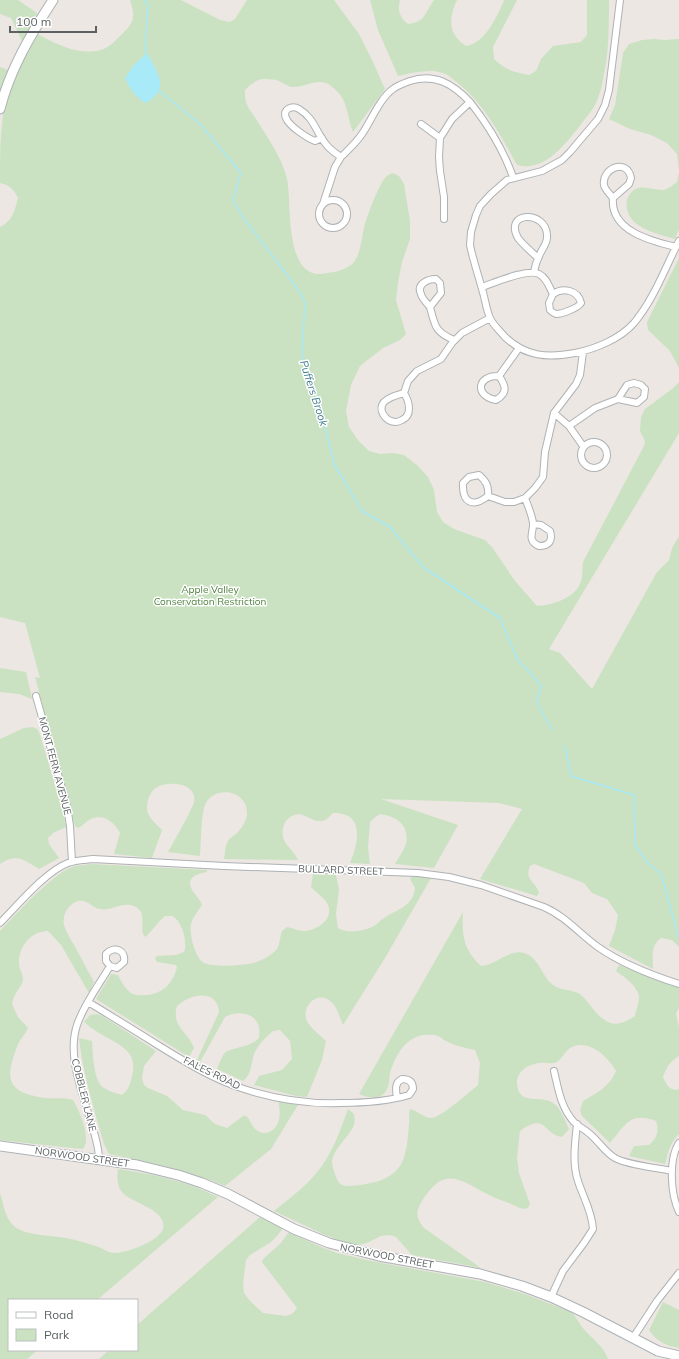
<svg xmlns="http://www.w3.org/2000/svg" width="679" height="1359" font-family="Mulish,sans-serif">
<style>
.green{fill:#cae2c1}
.water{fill:#a8eaf7}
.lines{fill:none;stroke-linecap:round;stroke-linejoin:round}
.stream{stroke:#a8eaf7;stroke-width:1.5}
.street-casing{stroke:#aeb2b4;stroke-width:8}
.secondary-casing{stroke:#adb2b5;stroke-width:11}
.street{stroke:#fff;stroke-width:6}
.secondary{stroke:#fff;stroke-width:9}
.labels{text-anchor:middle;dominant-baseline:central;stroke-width:3;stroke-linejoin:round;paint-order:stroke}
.park-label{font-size:10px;fill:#4c7f3c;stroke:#fff}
.street-label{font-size:10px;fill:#5b6062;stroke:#fff}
.water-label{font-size:11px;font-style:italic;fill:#3e7b8e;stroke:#fff}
</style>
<rect width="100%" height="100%" fill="#ece7e3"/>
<!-- green -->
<path class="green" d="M0,0H18L37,13L23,43L11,18L0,14Z
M130,0H181L220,20L230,22L235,19L247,0H334L359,34L373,62L385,89L353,132C346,114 349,99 331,86C319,76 305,88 292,87C286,86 281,81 276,80C272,79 267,79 263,79C255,80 250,85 245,90C244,106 251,110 258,122C269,140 282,158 287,179C292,201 284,275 320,274C330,273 343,271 351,265C361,257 361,239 364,228C366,218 380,181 387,176C389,174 391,174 393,173L399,176L404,184L410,221V239L402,262L398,283L396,300L406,334L400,340L383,348L360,366L351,385L346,411L349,427L358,440L369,451L380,454L392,453L404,455L418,466L428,477L434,490L437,512L443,522L454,529L485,540L492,547L515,581L537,606C552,605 573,599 580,584C583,578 582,569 583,562L644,446L645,441L640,431L641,417L645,409L672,389L679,382V433L549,649L560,653L592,689L657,572L669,560L672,548L679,536V947L672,940L661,938C650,946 653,957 653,969L609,946L615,930L618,915L607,899L592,893L584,883L534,864L530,866C524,881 536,881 539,893L537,896L480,879L522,809L499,803L381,799L458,825L434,868L395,864C398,858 404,851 406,844C410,826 397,816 380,814L373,819L370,822L368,848L370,864L350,863C358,844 366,812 333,813C329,817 326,821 321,821C310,822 303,810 292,816C288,818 285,821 284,825C282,830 282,836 284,840C288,848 295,852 298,860L224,859C225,854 225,846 228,841C229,838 234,836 237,833C242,828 248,819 247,812C246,788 212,786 205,805C201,816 201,844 200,856L168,852C175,839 182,827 189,814C190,810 193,806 194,802C198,783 168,780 156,788C149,792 145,806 148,813C151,820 157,825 162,830L152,858L114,854L120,833C115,823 104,813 91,819C86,821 83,826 78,828L75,826L35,677L40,678L25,623L0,617V227C12,222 15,210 18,198C14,190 10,185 0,183C0,155 0,125 6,97C12,76 27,53 37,34C57,44 78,56 101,50C110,47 117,39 123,33C135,22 135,15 130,0Z
M370,0H400C397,10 400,18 408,24C426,22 425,12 434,0H457C448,19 448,34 466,46C484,44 498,16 504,0H517L493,47L494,59C506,70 513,72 529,75L536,71L541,59L553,46L581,42L587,35V0H609C609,26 609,54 603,79C602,87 599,96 596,103C593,110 586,117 582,123C567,142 545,173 517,165C501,136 485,105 459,84C454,80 449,75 443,73C430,68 411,73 398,76L378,30Z
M654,39L664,40L679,39V171L677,154L667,143L651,135L630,129L609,119L615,105L623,53L629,44L642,40Z
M0,67L10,71L0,95Z
M679,172V229L675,239C655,233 623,227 627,200C628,196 632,190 636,189C645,185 654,191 664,190C668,189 673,185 677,182Z
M679,258V368L670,351L648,330L647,322Z
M0,668L26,672L32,699L19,694L0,692Z
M33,727L37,729L39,732L63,811L66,827L53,833L48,838L49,844L59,858L39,869C23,860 18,853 0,864V739L24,728Z
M91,864L207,870V872C199,874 194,874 190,881C189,891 199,896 202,905C198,911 193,917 191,924C189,933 195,959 204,963C216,968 242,965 254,963C261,961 272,955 277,949C280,944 280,936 282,931L287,927C293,928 298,931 303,931C316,931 336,919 327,903C323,896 316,893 311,887L313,874L336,875L339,890L336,914L338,928C347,934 365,931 374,926C378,924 380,920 384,918C397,909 413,907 415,888L410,879L413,875L431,878L385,958L343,1025C340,1019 338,1010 334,1005C320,986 298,1007 308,1023C313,1030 320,1035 326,1041L322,1060L307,1097L296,1096L254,1085L259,1076L282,1070L292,1059L290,1041L280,1030L273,1031C266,1037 259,1044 255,1052C250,1063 253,1073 243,1081L217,1069C219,1064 221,1058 224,1054C229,1047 248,1049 259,1038C259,1035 260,1031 259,1028C257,1012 236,1010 225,1017L200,1062L197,1060L219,1012C217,988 190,994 177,1006C171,1027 188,1031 194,1048L189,1057L96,999L111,974L118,975C121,981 125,989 131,993C136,996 141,995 146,995C163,994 173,983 177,967L176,965L157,962L155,958L157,956L176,955L184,952C188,943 182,920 172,916C170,916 167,916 165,916C157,922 153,931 145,937C138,929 148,914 136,907C124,900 110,912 100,909C92,908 88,899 78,901C68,904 62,915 64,925C66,932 70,938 74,945C81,957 87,970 94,982L89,993L61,945L48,931C31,931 18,947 19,964C19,969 23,974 23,979C23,985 17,990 15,995C13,998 13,1001 12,1004L18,1017L28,1028C25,1035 19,1040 17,1047C4,1080 8,1093 45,1098C54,1099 63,1097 73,1100C79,1110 92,1138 83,1149L62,1147L0,1140V931C15,915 56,870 75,866C80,865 86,865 91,864Z
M463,912C462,936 463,949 481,966C496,965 509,949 524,953C539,957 542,977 553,985C561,991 573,989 581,995C586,999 589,1004 593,1009C607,1026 617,1028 635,1016C636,1010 639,1003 639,997C638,986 624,977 616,971L619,965L679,988V1008L676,1013L679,1028V1056C670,1061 666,1068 663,1077C666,1084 670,1092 679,1089V1134C670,1143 668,1152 665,1164L629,1156L634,1146L649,1145C656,1139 660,1131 656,1121C629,1111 625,1126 610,1143L582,1116L580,1110L583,1101C597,1093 610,1086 616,1071C608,1057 590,1039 572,1047C566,1049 563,1058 557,1062C551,1065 545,1062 539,1063C528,1064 516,1072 517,1084C519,1107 541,1094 553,1103C561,1108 565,1121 569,1129L562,1137C542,1134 547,1112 520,1131L517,1158L519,1173L530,1204L528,1208L524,1209L520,1208C510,1203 499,1200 489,1195C459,1179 444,1165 422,1201C415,1212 416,1218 424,1228L481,1268L412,1255L396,1237L390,1235L381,1236L367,1243L358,1245L350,1244L325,1235L274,1211C286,1201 300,1191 311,1179C330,1160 339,1134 348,1109L354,1114C355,1120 355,1124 352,1129C347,1138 332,1151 332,1163C333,1168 336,1182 342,1185C348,1188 377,1183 384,1179C390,1176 396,1172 400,1166C407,1155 408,1137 409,1124C410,1119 408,1114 410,1109C418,1111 423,1117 430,1118C440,1119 469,1092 478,1085L480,1063L475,1050C466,1048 455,1046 446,1041C443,1040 441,1037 438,1036C434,1034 427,1035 423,1035C405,1038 395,1056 390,1073C389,1079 390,1085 386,1091C381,1100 367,1098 359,1094Z
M96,1014L101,1015L156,1051L144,1066L142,1078L144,1085L148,1088L167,1096L183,1110L205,1115L215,1124L227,1128L243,1116H246C251,1120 252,1128 258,1131C265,1136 275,1131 278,1123C281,1116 279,1108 279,1101L298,1105L271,1149L225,1186C187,1170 149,1162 109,1154L104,1144C94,1109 83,1075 79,1038L92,1041C93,1053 93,1081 104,1088C109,1092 117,1093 122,1095C129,1090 130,1084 132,1076C139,1050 117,1044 99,1033C94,1030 89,1026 84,1022L90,1015Z
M118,1169C152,1174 187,1181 218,1197L97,1300H9V1350H38L27,1359H0V1193C4,1204 4,1217 14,1226C26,1237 59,1235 75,1240C84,1242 93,1245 101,1248C105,1250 108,1252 113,1253C125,1254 159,1241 163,1229C168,1209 130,1203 122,1192C117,1186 117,1176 118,1169Z
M260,1217L283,1228L277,1236L271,1242L250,1255L246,1260L243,1283L244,1293L250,1301L263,1313L286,1316L292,1314L297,1308L262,1262L263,1259L280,1244L289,1232L321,1247L337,1253L371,1261L485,1282L525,1294L571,1312C576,1316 578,1322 582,1327C591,1338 603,1345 608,1359H99L109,1350H137V1325Z
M663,1302L679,1310V1348C666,1346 656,1341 649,1330Z"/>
<!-- water -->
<path class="water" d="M147,53C153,65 168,84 155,96C152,99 149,102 145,103C135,96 130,89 125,78L134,65Z"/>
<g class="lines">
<!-- stream -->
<path class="stream" d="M145,0L148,5L145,51L146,54
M158,90L200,124L241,173L233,200L242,216L300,292L305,303L302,354L320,405L334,464L362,511L390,527L423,567L500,618L517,659L541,685L537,703L552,730
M565,746L571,776L634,795L635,845L648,863L661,874L679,938"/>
<defs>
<path id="street" d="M620,0L609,90L605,105L598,119L570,152L562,160L542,171L507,180L491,194L480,206L476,215L471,232L470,245C473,260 478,274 482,289C485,298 486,309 490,318C493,325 500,331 505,337C526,357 548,358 575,353C595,349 620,339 634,323C654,299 665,268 679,241
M470,102C489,126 503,149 513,177
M421,124L440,138L439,157L440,171L444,197V219
M322,138L315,141C307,138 289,126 286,118C282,109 292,105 299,109C314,118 315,130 325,143C329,149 335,153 341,157L335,167L323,204
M341,157C348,150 356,143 362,134C371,121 380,98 393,89C398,85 405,83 410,81C435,73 453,84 470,102L452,119L440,138
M613,198C610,194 605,190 604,185C601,169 627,157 631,178L629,184L613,198C610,231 651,241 676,247
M319 214a14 14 0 1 1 28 0a14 14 0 1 1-28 0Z
M534,272C535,266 537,260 540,254C543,247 548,243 547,235C546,210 503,211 518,238C523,245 532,252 538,258
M482,287C494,283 528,268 539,274C547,278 549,287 553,294L549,303L550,310C552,312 553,313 556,314C562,314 578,308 581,303C578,290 563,287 553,294
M430,307C427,303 422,299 421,294C416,284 428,279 436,279L440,283L441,293L430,307C435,326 435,332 454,340
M499,376C477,375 474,396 496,400C508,393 506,386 499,376L519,348
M404,393C409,401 413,415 402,420C400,421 398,422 396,422C386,422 377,410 384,402C389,397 397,395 404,393L408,381L417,371L441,359L452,343L462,333L490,318
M554,413L576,384L580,375L583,352
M581 455a13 13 0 1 1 26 0a13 13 0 1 1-26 0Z
M583,446L569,426L595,408L618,399L627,385L634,383L641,385L645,389L644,397L637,403L618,399
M488,496C489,486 486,481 479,475L469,477L463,483C462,503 473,508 488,496L505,502H514L525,498L535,488L543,477L545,452L554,413L569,426
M525,498C528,506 532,515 533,523C534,532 526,540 539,546C549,546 553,541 550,531L541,525L533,524
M36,696L67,806L70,826L72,862
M0,923C17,906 46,871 68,863C75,860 85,860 93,859L224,866L418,873L449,877L481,885L544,907C565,916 580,934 598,947C622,964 651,975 679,984
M88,1002C113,1017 137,1032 161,1047C187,1063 215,1080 244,1089C275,1099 308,1104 340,1103C364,1103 386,1102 409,1095L413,1089C413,1082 409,1079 402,1079C394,1083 396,1090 397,1098
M554,1071C558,1088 561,1108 574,1122C579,1127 586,1130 591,1135C599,1142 606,1153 615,1158C627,1165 658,1168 672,1171
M679,1143C668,1160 671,1195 679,1212
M99,1159C99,1142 91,1125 87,1109C79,1083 68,1052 77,1025C84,1004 99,985 110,966L117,968L124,962C126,950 114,945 106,954V961L110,966
M551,1297L563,1271L584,1243L593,1229C592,1211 583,1197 578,1181C572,1163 575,1143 577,1124
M633,1338L657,1301L679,1273"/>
<path id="secondary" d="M0,109C10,69 31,34 53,0
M0,1146L137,1165L178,1175L202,1183L228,1194L294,1229L329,1243L379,1256L480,1274L522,1286L551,1297L583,1312L658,1351L679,1356"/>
</defs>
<!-- street casing -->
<use href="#street" class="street-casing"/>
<!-- secondary casing -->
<use href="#secondary" class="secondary-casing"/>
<!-- street -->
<use href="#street" class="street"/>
<!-- secondary -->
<use href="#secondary" class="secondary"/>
</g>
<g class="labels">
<!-- park labels -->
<g class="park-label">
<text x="210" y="589">Apple Valley<tspan x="210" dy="12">Conservation Restriction</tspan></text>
</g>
<!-- street labels -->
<g class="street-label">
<text transform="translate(55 766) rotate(75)">MONT FERN AVENUE</text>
<text transform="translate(341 870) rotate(2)">BULLARD STREET</text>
<text transform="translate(212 1073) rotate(26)">FALES ROAD</text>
<text transform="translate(84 1095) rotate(76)">COBBLER LANE</text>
<text transform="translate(82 1157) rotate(8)">NORWOOD STREET</text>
<text transform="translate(387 1256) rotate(11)">NORWOOD STREET</text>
</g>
<!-- water labels -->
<g class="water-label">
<text transform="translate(314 393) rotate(72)">Puffers Brook</text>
</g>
</g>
<!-- legend -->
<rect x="8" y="1299" width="130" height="52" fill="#ffffff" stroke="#bdbfc0"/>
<rect x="16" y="1312" width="20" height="6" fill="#ffffff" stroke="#bdbfc0"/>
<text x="44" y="1319" font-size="12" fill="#5b6062">Road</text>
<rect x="16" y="1329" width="20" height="12" fill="#cae2c1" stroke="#bdbfc0"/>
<text x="44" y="1339" font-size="12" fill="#5b6062">Park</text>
<!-- scale -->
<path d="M10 26v6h86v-6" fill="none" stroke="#5b6062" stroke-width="2"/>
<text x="16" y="26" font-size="12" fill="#5b6062" stroke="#ffffff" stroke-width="3" paint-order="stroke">100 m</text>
</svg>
